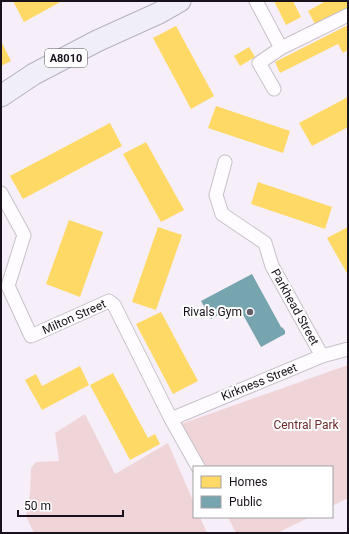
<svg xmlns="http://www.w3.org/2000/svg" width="349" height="534" font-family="Roboto,sans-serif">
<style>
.green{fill:#f0d5d8}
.homes{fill:#ffd966}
.public{fill:#76a5af}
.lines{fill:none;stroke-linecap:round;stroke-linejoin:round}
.street-casing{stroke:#c7c0c9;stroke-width:15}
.primary-casing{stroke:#b6b0c2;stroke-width:23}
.street{stroke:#fefcfe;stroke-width:13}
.primary{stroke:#f0eef6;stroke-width:21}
.poi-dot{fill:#665e68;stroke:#fff;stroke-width:1.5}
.labels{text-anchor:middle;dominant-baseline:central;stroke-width:4;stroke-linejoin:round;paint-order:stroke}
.shield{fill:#fff;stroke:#5e585f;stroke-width:1}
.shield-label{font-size:11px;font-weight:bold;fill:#19111b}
.street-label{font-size:12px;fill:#19111b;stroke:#fff}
.poi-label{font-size:12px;fill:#19111b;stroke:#fff;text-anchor:end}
.park-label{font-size:12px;fill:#6e2a2b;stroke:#fff}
</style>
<rect width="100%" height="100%" fill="#f6eef8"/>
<!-- green -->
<path class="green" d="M348,365V498L332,506V467H203L181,424Z
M85,414L115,474L168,443L194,503V517H200L207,533H34L26,516L30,493L31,468L36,462L59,461L55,433Z
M228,517H310L277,533H236Z"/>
<!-- homes -->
<path class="homes" d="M13,1H62L24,22Z
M274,1H293L301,17L286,25Z
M326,1H348V8L316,26L308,11Z
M348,25V50L343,53L338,44L280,73L275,62Z
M176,26L214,96L191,109L153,38Z
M1,41L11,61L1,66Z
M249,47L255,57L240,66L234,56Z
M348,97V127L312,146L299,123Z
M216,106L290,131L283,153L208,128Z
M110,123L122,146L23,199L10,176Z
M146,142L184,210L161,222L123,154Z
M258,182L332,207L325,229L251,204Z
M69,220L103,232L80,297L46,284Z
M158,227L182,235L156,310L132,302Z
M348,227V275L327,238Z
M161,312L198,381L173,394L136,324Z
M80,366L89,385L42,410L25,380L36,374L42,386Z
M113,373L148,438L155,434L160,444L130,460L90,385Z"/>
<!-- public -->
<path class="public" d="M252,274L281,327L283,328L285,331V334L261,347L242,313L232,318L227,310L211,319L201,301Z"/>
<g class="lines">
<defs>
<path id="street" d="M256,1L281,48L259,63L274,89
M281,48L348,15
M225,162L216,195L222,214L265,243L272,266L322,356
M1,193L24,235L8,286L31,336L109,301L114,305L171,419L198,467
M171,419L322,356L348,349"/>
<path id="primary" d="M1,96L34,74L97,41L159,13L180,1"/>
</defs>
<!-- street casing -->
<use href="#street" class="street-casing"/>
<!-- primary casing -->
<use href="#primary" class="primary-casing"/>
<!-- street -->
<use href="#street" class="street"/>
<!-- primary -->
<use href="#primary" class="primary"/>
</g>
<!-- markers -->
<circle class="poi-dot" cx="250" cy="312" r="4"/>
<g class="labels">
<!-- shield labels -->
<rect class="shield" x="45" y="49" width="42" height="18" rx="3"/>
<g class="shield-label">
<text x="66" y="58">A8010</text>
</g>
<!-- street labels -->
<g class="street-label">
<text transform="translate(295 307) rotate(61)">Parkhead Street</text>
<text transform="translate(74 317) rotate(-24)">Milton Street</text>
<text transform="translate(259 382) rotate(-22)">Kirkness Street</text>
</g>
<!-- poi labels -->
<g class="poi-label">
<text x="242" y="312">Rivals Gym</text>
</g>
<!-- park labels -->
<g class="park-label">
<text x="306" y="425">Central Park</text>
</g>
</g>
<!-- border -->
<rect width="349" height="534" fill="none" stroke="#19111b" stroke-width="4"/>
<!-- legend -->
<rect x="193" y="466" width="140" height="52" fill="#ffffff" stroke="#a3a0a4"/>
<rect x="201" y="476" width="20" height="12" fill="#ffd966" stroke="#a3a0a4"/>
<text x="229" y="486" font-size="12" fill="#19111b">Homes</text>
<rect x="201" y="496" width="20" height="12" fill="#76a5af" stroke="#a3a0a4"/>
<text x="229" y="506" font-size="12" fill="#19111b">Public</text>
<!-- scale -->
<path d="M18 510v6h105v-6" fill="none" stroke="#19111b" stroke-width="2"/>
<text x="24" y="510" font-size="12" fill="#19111b" stroke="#ffffff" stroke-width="3" paint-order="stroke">50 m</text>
</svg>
